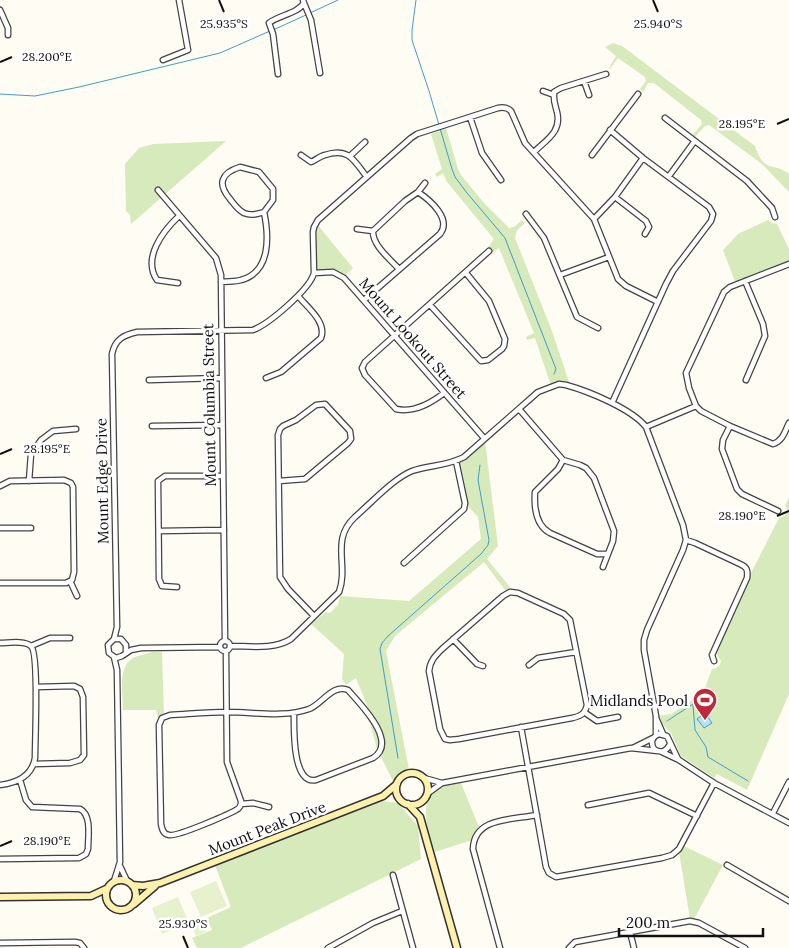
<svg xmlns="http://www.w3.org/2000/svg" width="789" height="948" font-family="Lora,serif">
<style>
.green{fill:#d6eabb}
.pitch{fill:#e7f1cd}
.water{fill:#b7e2f6;stroke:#3e9dcd}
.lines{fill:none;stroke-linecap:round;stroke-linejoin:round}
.stream{stroke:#3e9dcd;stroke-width:1}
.street-casing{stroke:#434343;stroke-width:7}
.secondary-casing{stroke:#323232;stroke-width:9}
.street{stroke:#fff;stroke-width:4.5}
.secondary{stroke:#fef1ae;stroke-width:6}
.ticks{fill:none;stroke:#101010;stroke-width:2}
.labels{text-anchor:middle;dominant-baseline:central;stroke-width:5;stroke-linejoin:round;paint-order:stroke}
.street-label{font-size:15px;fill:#101010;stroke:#fff}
.poi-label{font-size:15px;fill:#101010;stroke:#fff;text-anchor:end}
.ticks-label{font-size:12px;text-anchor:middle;fill:#101010;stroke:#fff;stroke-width:5;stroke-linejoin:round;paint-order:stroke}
</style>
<rect width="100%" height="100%" fill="#fffcf3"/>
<!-- green -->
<path class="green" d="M613,43L622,46L755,146C765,175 772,161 789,174V192L762,164L709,125L705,126L694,138L692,136L702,124L701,120L654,83H648L643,92L640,89L646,81L645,77L618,58L610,69L609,68L616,56L605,47Z
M446,128L458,169L461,175L484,203L509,228L514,227L522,220L525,223L517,230L515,238L552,331L570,385L551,386L535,338L527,340L526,337L534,333L499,248L491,254L487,249L494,239L447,182L443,173L437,177L435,174L442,169L431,134Z
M226,141L131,224L130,215L126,211L125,164L139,148L153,144Z
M768,220L772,223L777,224L789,249V262L736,284L723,250L738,234Z
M316,223L353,268L344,277L316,273L313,226Z
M485,441L498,546L487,559L514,592L508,594L484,562L395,636L386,651L409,770L402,774L394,783L377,749L370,723L367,718L370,713L356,678L346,685L342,679L344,654L311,624L326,612L330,613L338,605L340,596L409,601L481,539L478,517L465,503L458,464Z
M789,497V694L747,790L717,774L714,778L681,756L671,733L661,723L658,716L671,714L697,697L705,688L712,669C718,668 720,666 721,661L716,653L720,643L745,585L779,518L785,515L787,508L785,506Z
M153,652H162L164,718L159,722L156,710H123C123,694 117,667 133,658C139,655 146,654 153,652Z
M461,783L479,827L472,840L435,852C429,831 415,800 441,787C447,784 455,784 461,783Z
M382,801L398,803L418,826L421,859L241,948H197L192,938L212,930L207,918L231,907L215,865Z
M684,846L723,865L694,919H690L679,852Z"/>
<!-- pitch -->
<path class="pitch" d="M216,881L227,906L201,917L190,892Z
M178,897L189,923L162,934L152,908Z
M201,918L207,931L196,936L191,923Z"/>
<!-- water -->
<path class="water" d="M705,713L712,723L704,728L697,719Z"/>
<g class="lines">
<!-- stream -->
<path class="stream" d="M416,0L412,30V40L429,91L452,169L455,177L467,193L505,238L556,369L554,374
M310,13L338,0
M273,30L306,15
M0,94L35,96L79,87L220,53L270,31
M693,705L695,730L706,747L708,757L748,781
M667,721L713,691
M398,758L380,649L382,643L388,636L481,554L488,545L489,540L478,480L480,465"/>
<defs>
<path id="street" d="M304,3L311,20L320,73
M0,10L8,28V35
M163,60L188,50L179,0
M278,74L273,34L269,23C279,15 297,14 304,3L303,0
M584,81L589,95
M543,91L554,95
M470,117L482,153L501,180
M665,118L747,181L772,208L775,217
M610,130L643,158L709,207L713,214L711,221L673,271L666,284L612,403
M534,152C546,140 562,132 557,112C555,105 553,100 554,92L561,88L606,74
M301,155L311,162C316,160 320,156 325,155C348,147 354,160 366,176
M592,155L638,94
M350,156L365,142
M240,167L259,172L273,189V200L264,212C257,214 251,216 244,213C238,210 234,204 230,199C217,184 221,173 240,167Z
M669,176L694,142
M158,190L216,258L221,275L225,641
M418,192L425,183
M615,197L646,221L649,227L645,234
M526,214L544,238L577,317L598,328
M594,219L615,197L643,158
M357,229L373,231
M789,264L730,287L724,292L686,373L689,388L696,406L701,411L730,426L773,444C783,441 785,431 789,423
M314,273L333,272L344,278L484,438
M560,275L609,257
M745,281L763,324L765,336L746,380
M221,282C228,281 235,282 241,280C271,272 269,236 264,212
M178,283L157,280C142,258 163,231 179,216
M364,300L440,234C452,219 430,200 418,192L405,201L373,231C372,245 390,259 399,269
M430,305L481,361L488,360L502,349L504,346L505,339L489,301L466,273
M266,378L281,372L321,338C327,322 307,307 298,296
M149,380L221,378
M444,393C430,404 414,413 396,409L365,375L362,368L365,362L489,251
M519,409L563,460L580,465L586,468L594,478L614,531L613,541L603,567
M152,426L222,425
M730,426L723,440L722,449L737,489L742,494L778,511
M646,427L696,406
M563,460L558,469L535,492C534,507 535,525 550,533L597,554H607
M29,481L31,454L41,440L53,431L76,429
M279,481L305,479L348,443L351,439L350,431L325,404L316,405L296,420L283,426L280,429L278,435L280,577L288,589L314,616
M0,486L10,481L64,480L71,483L73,487L74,572L72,580L66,583H0
M0,528H31
M159,531L224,530
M686,540L695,543L740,564C747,567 748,570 747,578L712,655L714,661
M404,563L464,509L465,503L456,461
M70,581L77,596
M177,587L162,586L159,579L158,481L165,476H223
M510,592L518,593L564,614L570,620L587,705C585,714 581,716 572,718L459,739L450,740L445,739L440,729L429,671C430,661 435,656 442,649L503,596Z
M114,639L117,627L112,354C115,339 124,335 137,332L253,330C269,324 310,289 314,273L313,232L314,227L318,220L411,138L417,134L498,108C503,107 507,107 511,111L525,143L594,219L618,279L626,286L658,302
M453,639L477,664L483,666
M220 646a5 5 0 1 1 10 0a5 5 0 1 1-10 0Z
M0,643C8,643 24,640 31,646C39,653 35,742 35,758C32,776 17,783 0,785
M31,646L50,638H70
M231,646C249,646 274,650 291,639L339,592C349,565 330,540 355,517C370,504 394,478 412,471C429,465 448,466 464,457L538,392L559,384L566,385C588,391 632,409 646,427L683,525L686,540L683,550L647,630L644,640V650L656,716V735
M126,652V645L121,639H114L108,645L109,653L116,658L122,656L131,650L141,648L220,647
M226,652L227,762L241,801V804
M529,665L538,658L576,652
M584,712L597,721L618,717
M656,718L663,734
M521,727L546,867L549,873L556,877L662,858L672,855L679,849L714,783
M670,744C667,751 661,754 654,749C650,742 652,737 659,734L667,736L678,759
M633,748L653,738
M662,752L679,760L714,783L789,823
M34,764L70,763L80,760L84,755L83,697L80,689L74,686L36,687
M424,778L442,783
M427,794L442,783L528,767L631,748L658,751
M588,805L649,793L697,816
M269,807L253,803L241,804C239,808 240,808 236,810C227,815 177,837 169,835C163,834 162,829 161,824L159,725L162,718L170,715C189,714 209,712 228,712C254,712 284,718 309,709C321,705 333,683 348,690C360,704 399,742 373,758L316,780C292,785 294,728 294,713
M773,813L789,782
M0,859L79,858L86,854L88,849C88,837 92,815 80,809L32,807L26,800L20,780
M727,865L789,901
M120,866L127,881
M393,875L413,948
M114,881L120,862L117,670L114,657
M630,932L634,948
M0,943L75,942L80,943L84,948
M328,948L373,923L402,911
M500,948L473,849C474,817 512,820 537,815
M569,948L575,942L690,921L699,923L745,948"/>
<path id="secondary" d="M396 789a16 16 0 1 1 32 0a16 16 0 1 1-32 0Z
M408,804L420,817L457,948
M106 895a15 15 0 1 1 30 0a15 15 0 1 1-30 0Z
M132,885L143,886L160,883L383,796L397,784
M0,897L91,896L106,889
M134,904L155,886"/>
</defs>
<!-- street casing -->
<use href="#street" class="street-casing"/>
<!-- secondary casing -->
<use href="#secondary" class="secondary-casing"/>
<!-- street -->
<use href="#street" class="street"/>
<!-- secondary -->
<use href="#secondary" class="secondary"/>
</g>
<!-- ticks -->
<path class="ticks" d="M219,0L224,12M653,0L658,12M0,62L12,57M777,124L789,119M0,454L12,449M777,516L789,511M0,846L12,841M183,936L188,948"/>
<!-- icons -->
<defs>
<symbol id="stadium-pin" viewBox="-11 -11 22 30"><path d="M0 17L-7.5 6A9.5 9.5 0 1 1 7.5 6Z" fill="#c02737" stroke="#fff"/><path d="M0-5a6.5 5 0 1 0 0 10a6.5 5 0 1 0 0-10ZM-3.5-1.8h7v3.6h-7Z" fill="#fff"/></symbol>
</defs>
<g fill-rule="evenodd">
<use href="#stadium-pin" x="691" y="686" width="28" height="38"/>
</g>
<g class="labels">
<!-- street labels -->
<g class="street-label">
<text transform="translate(413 338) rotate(49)">Mount Lookout Street</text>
<text transform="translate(209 405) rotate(-91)">Mount Columbia Street</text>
<text transform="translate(102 481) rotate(-91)">Mount Edge Drive</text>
<text transform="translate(267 828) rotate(-21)">Mount Peak Drive</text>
</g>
<!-- poi labels -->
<g class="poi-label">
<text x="688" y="700">Midlands Pool</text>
</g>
</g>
<g class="ticks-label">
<text x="224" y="28">25.935°S</text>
<text x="658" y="28">25.940°S</text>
<text x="47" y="61">28.200°E</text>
<text x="742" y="128">28.195°E</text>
<text x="47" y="453">28.195°E</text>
<text x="742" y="520">28.190°E</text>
<text x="47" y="845">28.190°E</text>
<text x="183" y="928">25.930°S</text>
</g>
<!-- scale -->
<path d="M619 928v8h144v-8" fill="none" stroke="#101010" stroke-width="2.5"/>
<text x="626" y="928" font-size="15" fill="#101010" stroke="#ffffff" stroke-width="4" paint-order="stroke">200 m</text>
</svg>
